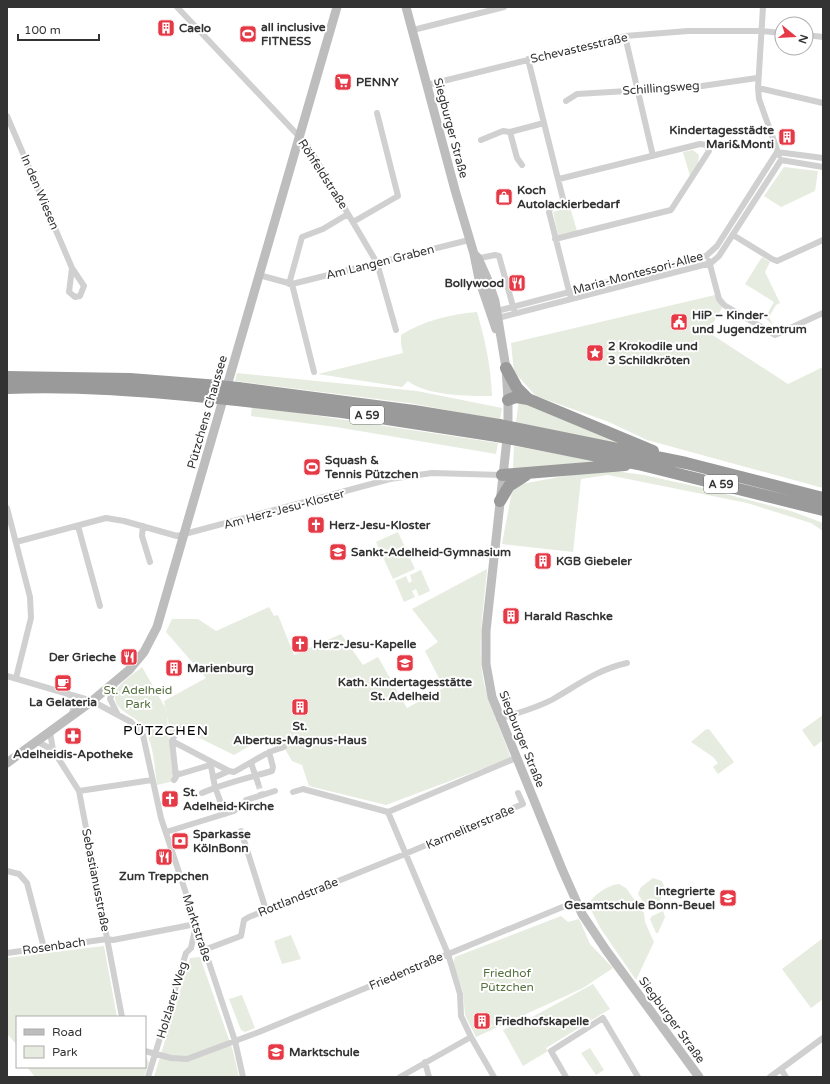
<svg xmlns="http://www.w3.org/2000/svg" width="830" height="1084" font-family="'Varela Round',sans-serif">
<style>
.green{fill:#e6ecdf;fill-rule:evenodd}
.lines{fill:none;stroke-linecap:round;stroke-linejoin:round}
.street-tunnel{stroke:#d6d6d6;stroke-width:6;stroke-dasharray:6 3;stroke-linecap:butt}
.street{stroke:#d0d0d0;stroke-width:6}
.secondary{stroke:#bdbdbd;stroke-width:9}
.highway{stroke:#9a9a9a;stroke-width:12}
.highway-bridge{stroke:#9a9a9a;stroke-width:12}
.labels{text-anchor:middle;dominant-baseline:central;stroke-width:4;stroke-linejoin:round;paint-order:stroke}
.shield{fill:#fff;stroke:#707070;stroke-width:1}
.shield-label{font-size:11px;font-weight:bold;fill:#333}
.poi-label{font-size:12px;font-weight:bold;fill:#333;stroke:#fff;text-anchor:start}
.street-label{font-size:12px;fill:#333;stroke:#fff}
.park-label{font-size:12px;fill:#56703f;stroke:#fff}
.quarter-label{font-size:14px;letter-spacing:1px;fill:#000;stroke:#fff}
</style>
<rect width="100%" height="100%" fill="#fff"/>
<!-- green -->
<path class="green" d="M693,150L699,155L698,164L690,176L683,152Z
M784,167L818,171L815,191L781,207L764,196Z
M570,207L577,231L558,235L553,212Z
M762,257L770,262L765,272L780,303L776,305L769,317L773,325L765,318L774,302L745,284Z
M715,295L722,308L708,332L788,384L823,367V488L647,440L609,422L536,396L514,372L511,343Z
M477,312C485,340 491,366 492,396C468,396 427,396 408,381L402,387L318,374L403,353L401,344V335C423,321 451,314 477,312Z
M237,373L417,391L502,408L500,420L409,403L235,381Z
M519,400L630,447L516,422Z
M252,406L498,443L496,454L336,427L251,416Z
M514,446L612,464L513,470Z
M615,471L644,475L703,488L791,511L823,523V531L811,523L747,503L608,475L581,479L573,552L502,544L511,496L516,485L581,473Z
M398,532L415,569L393,579L376,542Z
M487,569C484,608 475,653 486,691C493,714 503,736 511,758L386,805L309,786L302,765L292,761L281,742L271,746L265,737L234,755L177,727L171,737L164,701L206,678L166,632L172,619H198L216,631L269,607L274,616L278,615L294,655L341,634L363,665L378,657L407,708L444,688L425,651L438,642L412,609Z
M421,570L430,591L419,596L416,589L412,591L415,597L404,602L395,581L406,576L409,583L412,581L410,575Z
M142,667L166,709L174,781L157,785C154,764 154,740 140,723C132,715 113,709 115,695C116,684 134,674 142,667Z
M823,715V740L814,747L802,730Z
M709,729L734,762L718,774L713,767L718,763L713,757L691,742L705,730Z
M653,878L662,881L665,889L658,905L652,909L646,907L638,894L641,887Z
M619,884L626,888L644,913L645,922L654,942L636,980L601,929L589,906C589,897 610,884 619,884Z
M663,911L665,917L658,933H656L650,919L652,916Z
M561,916L568,922L579,919L590,944L613,968L583,988L476,1037L465,1015L463,992L453,963L455,957ZM485,1015L489,1024L491,1023L492,1026L485,1030L482,1023L478,1025L475,1019Z
M291,935L301,959L282,964L274,941Z
M823,938V999L811,1008L782,969Z
M104,946L117,1017H17V1045L7,1034V958Z
M200,957L233,1051L239,1077H154L190,958Z
M593,984L610,1009L546,1048L548,1051L523,1066L503,1030L534,1016Z
M242,995L255,1028L245,1032L241,1030L229,999Z
M590,1048L604,1070L596,1075L581,1053Z
M145,1055L149,1063L144,1077H35L27,1067H145Z"/>
<g class="lines">
<!-- street-tunnel -->
<path class="street-tunnel" d="M258,783L261,793"/>
<!-- street -->
<path class="street" d="M177,7L308,146L377,263L396,330
M763,7L758,88L759,99L779,155
M413,30L504,7
M806,35L823,37
M625,36L653,156
M528,59L563,199L561,204L551,207L549,212L570,295
M427,85L625,36L688,31H761L782,33
M758,88L823,103
M566,101L577,94L695,87L757,78
M7,116L72,268L84,286L80,296L75,297L69,292L72,268
M510,132L517,158L522,165
M481,140L503,131L510,132L544,123
M777,152L823,158
M781,160L823,167
M353,222L398,196L377,113
M733,235L772,259L777,261L823,240
M555,239L671,210L709,151L707,145L700,144L559,179
M475,259L495,255L499,256L514,310
M709,261L719,299L724,305L775,335L823,313
M259,275L292,284L469,240
M289,284L302,237L323,229L348,214
M292,284L314,372
M497,311L706,256L717,246L777,152
M498,318L711,263L719,256L781,160
M7,508L30,597L31,618L16,678
M78,526L100,606
M143,526L142,536L150,562
M16,542L106,518L124,521L177,536L390,479L432,473L502,475
M7,676L92,701L131,722L143,735L161,818L235,1041L243,1077
M115,683L110,699L118,715
M69,694L74,703L72,715
M499,719C517,713 538,708 555,698C579,684 599,669 627,663
M50,732L53,750L79,791L122,1017
M36,741L53,750
M172,741L229,771L234,772L269,752L284,747
M172,741L176,777L174,780
M172,741L178,728
M210,761L215,787L225,814
M251,763L258,783
M175,772L180,774L210,765
M213,778L229,771
M79,791L152,780
M293,792L303,789L388,812L516,758
M202,793C225,783 248,778 272,771L273,767L269,752
M246,800L275,791
M388,812L448,954L460,994L461,1016L471,1037L494,1077
M241,831L266,910
M166,832L234,811L242,804
M7,871L19,874L27,883L44,948
M204,950L241,936L244,920L249,917L405,854L523,804L518,793
M7,953L107,939L113,940L196,924
M145,1051L171,1058L187,1059L259,1032L577,901
M425,1062L429,1077
M781,1069L786,1077
M148,1077L186,953L191,948L196,925
M400,1077L471,1037
M566,1077L551,1051L603,1018L638,1077
M770,1077L823,1038"/>
<!-- secondary -->
<path class="secondary" d="M406,7L455,190L474,254L479,279L496,329
M474,254L478,258L487,278L495,301L506,368L508,400V430L486,631V664L492,697L562,869L582,914L606,950L699,1077
M7,763L92,701L129,670L144,652L157,627L337,7"/>
<!-- highway -->
<path class="highway" d="M506,368L517,388L528,399L653,451
M7,377L130,379L219,386
M7,388C77,385 147,391 217,398
M238,388L414,411L499,425
M237,400L342,412L497,436
M508,400L516,397L528,399
M514,428L686,463L823,498
M513,439L638,464L823,510
M502,475L625,465
M500,501L509,486L526,475"/>
<!-- highway-bridge -->
<path class="highway-bridge" d="M219,386L238,388
M217,398L237,400
M499,425L514,428
M497,436L513,439"/>
</g>
<!-- icons -->
<defs>
<symbol id="building-square" viewBox="-11 -11 22 22"><rect x="-9" y="-9" width="18" height="18" rx="4" fill="#e63946" stroke="#fff"/><path d="M-4-6H4V6H1V3H-1V6H-4ZM-2.5-4.3h1.7v1.8h-1.7ZM.8-4.3h1.7v1.8H.8ZM-2.5-1h1.7V.8h-1.7ZM.8-1h1.7V.8H.8Z" fill="#fff"/></symbol>
<symbol id="stadium-square" viewBox="-11 -11 22 22"><rect x="-9" y="-9" width="18" height="18" rx="4" fill="#e63946" stroke="#fff"/><path d="M0-5a6.5 5 0 1 0 0 10a6.5 5 0 1 0 0-10ZM-3.5-1.8h7v3.6h-7Z" fill="#fff"/></symbol>
<symbol id="supermarket-square" viewBox="-11 -11 22 22"><rect x="-9" y="-9" width="18" height="18" rx="4" fill="#e63946" stroke="#fff"/><path d="M-6-5.5h2.5l.6 2H6L4.5 2H-2.5L-4.4-4H-6ZM-1.5 3.2a1.3 1.3 0 1 0 .1 0ZM3 3.2a1.3 1.3 0 1 0 .1 0Z" fill="#fff"/></symbol>
<symbol id="shop-square" viewBox="-11 -11 22 22"><rect x="-9" y="-9" width="18" height="18" rx="4" fill="#e63946" stroke="#fff"/><path d="M-5-2.5h2.3a2.7 3.5 0 0 1 5.4 0H5L5.5 6h-11ZM-1.5-2.5h3a1.5 2.3 0 0 0-3 0Z" fill="#fff"/></symbol>
<symbol id="restaurant-square" viewBox="-11 -11 22 22"><rect x="-9" y="-9" width="18" height="18" rx="4" fill="#e63946" stroke="#fff"/><path d="M-5-6h1v4h1v-4h1v4h1v-4h1v5L-1.5 .5V6h-2V.5L-5-1ZM5-6V6H3V1.5H1.5Q1.5-4 5-6Z" fill="#fff"/></symbol>
<symbol id="civic-square" viewBox="-11 -11 22 22"><rect x="-9" y="-9" width="18" height="18" rx="4" fill="#e63946" stroke="#fff"/><path d="M-.6-6.5H3V-4.5H.6V-3L4-1V1h2V6H-6V1h2V-1L-.6-3ZM-1.2 2.5V6h2.4V2.5Z" fill="#fff"/></symbol>
<symbol id="sight-square" viewBox="-11 -11 22 22"><rect x="-9" y="-9" width="18" height="18" rx="4" fill="#e63946" stroke="#fff"/><path d="M0-6L1.8-2.2L6-1.7L2.9 1.2L3.7 5.4L0 3.3L-3.7 5.4L-2.9 1.2L-6-1.7L-1.8-2.2Z" fill="#fff"/></symbol>
<symbol id="church-square" viewBox="-11 -11 22 22"><rect x="-9" y="-9" width="18" height="18" rx="4" fill="#e63946" stroke="#fff"/><path d="M-1.2-6h2.4v3.5h3.3v2.4h-3.3V6h-2.4V-.1h-3.3v-2.4h3.3Z" fill="#fff"/></symbol>
<symbol id="school-square" viewBox="-11 -11 22 22"><rect x="-9" y="-9" width="18" height="18" rx="4" fill="#e63946" stroke="#fff"/><path d="M0-5L7-2L0 1L-7-2ZM-4 1L0 2.5L4 1V4Q0 6-4 4Z" fill="#fff"/></symbol>
<symbol id="cafe-square" viewBox="-11 -11 22 22"><rect x="-9" y="-9" width="18" height="18" rx="4" fill="#e63946" stroke="#fff"/><path d="M-5.5-4.5H6V0H3Q3 3.5 0 3.5H-2.5Q-5.5 3.5-5.5 0ZM3-3.2v2h1.7v-2ZM-6 4.5H4V6H-6Z" fill="#fff"/></symbol>
<symbol id="pharmacy-square" viewBox="-11 -11 22 22"><rect x="-9" y="-9" width="18" height="18" rx="4" fill="#e63946" stroke="#fff"/><path d="M-2-6h4v4h4v4h-4v4h-4v-4h-4v-4h4Z" fill="#fff"/></symbol>
<symbol id="bank-square" viewBox="-11 -11 22 22"><rect x="-9" y="-9" width="18" height="18" rx="4" fill="#e63946" stroke="#fff"/><path d="M-6-4H6V4H-6ZM0-2.3a2.3 2.3 0 1 0 0 4.6a2.3 2.3 0 1 0 0-4.6Z" fill="#fff"/></symbol>
</defs>
<g fill-rule="evenodd">
<use href="#building-square" x="156" y="18" width="20" height="20"/>
<use href="#stadium-square" x="238" y="24" width="20" height="20"/>
<use href="#supermarket-square" x="333" y="72" width="20" height="20"/>
<use href="#building-square" x="777" y="127" width="20" height="20"/>
<use href="#shop-square" x="494" y="187" width="20" height="20"/>
<use href="#restaurant-square" x="507" y="273" width="20" height="20"/>
<use href="#civic-square" x="669" y="312" width="20" height="20"/>
<use href="#sight-square" x="585" y="343" width="20" height="20"/>
<use href="#stadium-square" x="302" y="457" width="20" height="20"/>
<use href="#church-square" x="306" y="515" width="20" height="20"/>
<use href="#school-square" x="328" y="542" width="20" height="20"/>
<use href="#building-square" x="533" y="551" width="20" height="20"/>
<use href="#building-square" x="501" y="606" width="20" height="20"/>
<use href="#church-square" x="290" y="634" width="20" height="20"/>
<use href="#restaurant-square" x="119" y="647" width="20" height="20"/>
<use href="#school-square" x="395" y="653" width="20" height="20"/>
<use href="#building-square" x="164" y="658" width="20" height="20"/>
<use href="#cafe-square" x="53" y="673" width="20" height="20"/>
<use href="#building-square" x="290" y="697" width="20" height="20"/>
<use href="#pharmacy-square" x="63" y="726" width="20" height="20"/>
<use href="#church-square" x="160" y="789" width="20" height="20"/>
<use href="#bank-square" x="170" y="831" width="20" height="20"/>
<use href="#restaurant-square" x="154" y="847" width="20" height="20"/>
<use href="#school-square" x="718" y="888" width="20" height="20"/>
<use href="#building-square" x="472" y="1011" width="20" height="20"/>
<use href="#school-square" x="266" y="1042" width="20" height="20"/>
</g>
<g class="labels">
<!-- shield labels -->
<g class="shield">
<rect x="350" y="406" width="34" height="18" rx="3"/>
<rect x="704" y="475" width="34" height="18" rx="3"/>
</g>
<g class="shield-label">
<text x="367" y="415">A 59</text>
<text x="721" y="484">A 59</text>
</g>
<!-- poi labels -->
<g class="poi-label">
<text x="261" y="27">all inclusive<tspan x="261" dy="14">FITNESS</tspan></text>
<text x="179" y="28">Caelo</text>
<text x="356" y="82">PENNY</text>
<text x="774" y="130" text-anchor="end">Kindertagesstädte<tspan x="774" dy="14">Mari&amp;Monti</tspan></text>
<text x="517" y="190">Koch<tspan x="517" dy="14">Autolackierbedarf</tspan></text>
<text x="504" y="283" text-anchor="end">Bollywood</text>
<text x="692" y="315">HiP – Kinder-<tspan x="692" dy="14">und Jugendzentrum</tspan></text>
<text x="608" y="346">2 Krokodile und<tspan x="608" dy="14">3 Schildkröten</tspan></text>
<text x="325" y="460">Squash &amp;<tspan x="325" dy="14">Tennis Pützchen</tspan></text>
<text x="329" y="525">Herz-Jesu-Kloster</text>
<text x="351" y="552">Sankt-Adelheid-Gymnasium</text>
<text x="556" y="561">KGB Giebeler</text>
<text x="524" y="616">Harald Raschke</text>
<text x="313" y="644">Herz-Jesu-Kapelle</text>
<text x="116" y="657" text-anchor="end">Der Grieche</text>
<text x="187" y="668">Marienburg</text>
<text x="405" y="682" text-anchor="middle">Kath. Kindertagesstätte<tspan x="405" dy="14">St. Adelheid</tspan></text>
<text x="63" y="702" text-anchor="middle">La Gelateria</text>
<text x="300" y="726" text-anchor="middle">St.<tspan x="300" dy="14">Albertus-Magnus-Haus</tspan></text>
<text x="73" y="754" text-anchor="middle">Adelheidis-Apotheke</text>
<text x="183" y="792">St.<tspan x="183" dy="14">Adelheid-Kirche</tspan></text>
<text x="193" y="834">Sparkasse<tspan x="193" dy="14">KölnBonn</tspan></text>
<text x="164" y="876" text-anchor="middle">Zum Treppchen</text>
<text x="715" y="891" text-anchor="end">Integrierte<tspan x="715" dy="14">Gesamtschule Bonn-Beuel</tspan></text>
<text x="495" y="1021">Friedhofskapelle</text>
<text x="289" y="1052">Marktschule</text>
</g>
<!-- street labels -->
<g class="street-label">
<text transform="translate(579 48) rotate(-13)">Schevastesstraße</text>
<text transform="translate(661 88) rotate(-4)">Schillingsweg</text>
<text transform="translate(451 128) rotate(75)">Siegburger Straße</text>
<text transform="translate(323 174) rotate(57)">Röhfeldstraße</text>
<text transform="translate(40 192) rotate(67)">In den Wiesen</text>
<text transform="translate(380 262) rotate(-14)">Am Langen Graben</text>
<text transform="translate(638 273) rotate(-15)">Maria-Montessori-Allee</text>
<text transform="translate(207 412) rotate(-74)">Pützchens Chaussee</text>
<text transform="translate(284 509) rotate(-15)">Am Herz-Jesu-Kloster</text>
<text transform="translate(522 739) rotate(68)">Siegburger Straße</text>
<text transform="translate(470 827) rotate(-23)">Karmeliterstraße</text>
<text transform="translate(96 880) rotate(79)">Sebastianusstraße</text>
<text transform="translate(298 897) rotate(-22)">Rottlandstraße</text>
<text transform="translate(197 928) rotate(72)">Marktstraße</text>
<text transform="translate(54 946) rotate(-8)">Rosenbach</text>
<text transform="translate(406 971) rotate(-23)">Friedenstraße</text>
<text transform="translate(172 1000) rotate(-73)">Holzlarer Weg</text>
<text transform="translate(672 1020) rotate(54)">Siegburger Straße</text>
</g>
<!-- park labels -->
<g class="park-label">
<text x="138" y="690">St. Adelheid<tspan x="138" dy="14">Park</tspan></text>
<text x="507" y="973">Friedhof<tspan x="507" dy="14">Pützchen</tspan></text>
</g>
<!-- quarter labels -->
<g class="quarter-label">
<text x="166" y="730">PÜTZCHEN</text>
</g>
</g>
<!-- border -->
<rect width="830" height="1084" fill="none" stroke="#333333" stroke-width="16"/>
<!-- legend -->
<rect x="16" y="1016" width="130" height="52" fill="#ffffff" stroke="#adadad"/>
<rect x="24" y="1029" width="20" height="6" fill="#bdbdbd" stroke="#adadad"/>
<text x="52" y="1036" font-size="12" fill="#333333">Road</text>
<rect x="24" y="1046" width="20" height="12" fill="#e6ecdf" stroke="#adadad"/>
<text x="52" y="1056" font-size="12" fill="#333333">Park</text>
<!-- north arrow -->
<g transform="translate(794 36) rotate(108)"><circle r="19" fill="#ffffff" stroke="#adadad"/>
<path d="M0-3L7 15L0 10L-7 15Z" fill="#e63946"/>
<text y="-6" font-size="11" font-weight="bold" text-anchor="middle" fill="#333333">N</text>
</g>
<!-- scale -->
<path d="M18 34v6h81v-6" fill="none" stroke="#333333" stroke-width="2"/>
<text x="24" y="34" font-size="12" fill="#333333" stroke="#ffffff" stroke-width="3" paint-order="stroke">100 m</text>
</svg>
